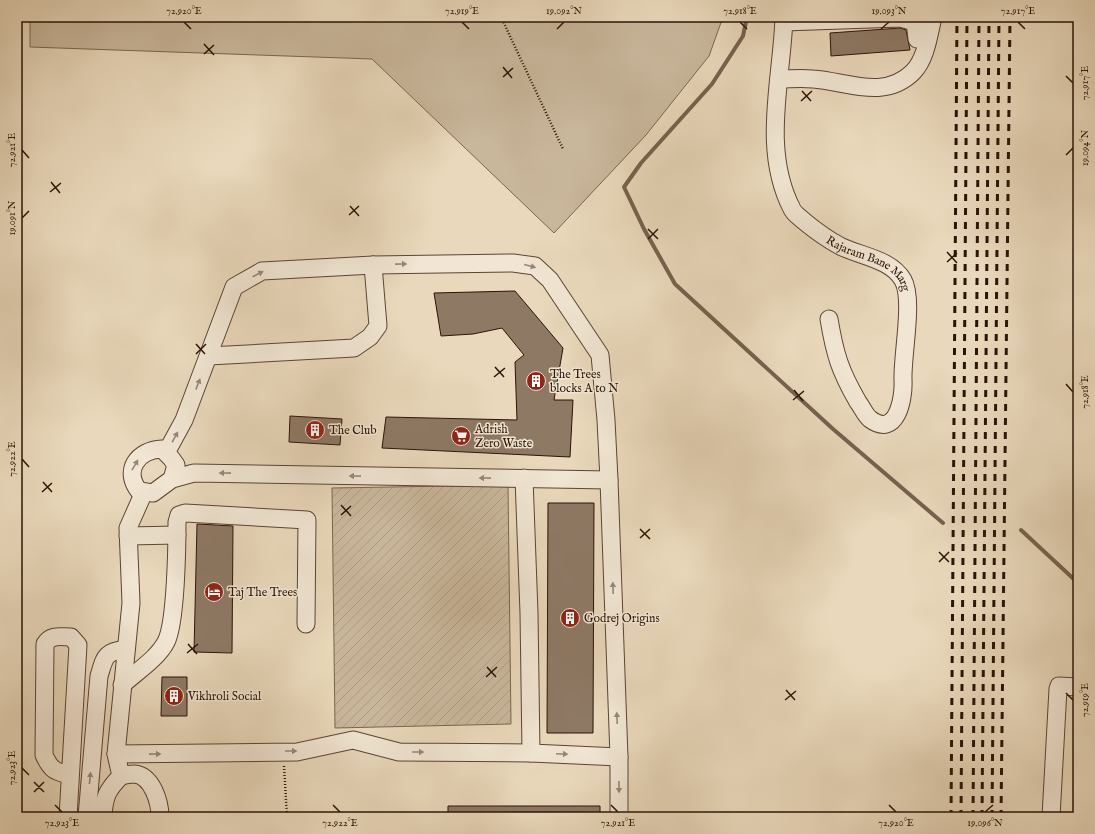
<svg xmlns="http://www.w3.org/2000/svg" width="1095" height="834" font-family="'IM FELL English',serif">
<style>
.green{fill:#c9b79c;stroke:#7a6552}
.garden{fill:url(#garden-furrows);stroke:#7a6552}
.lines{fill:none;stroke-linecap:round;stroke-linejoin:round}
.stream{stroke:#77614e;stroke-width:4}
.building{fill:#8e7965;stroke:#2c1307}
.minor-casing{stroke:#5b4434;stroke-width:19}
.path{stroke:#2c1307;stroke-width:2.5;stroke-dasharray:1 2;stroke-linecap:butt}
.minor{stroke:#f1e6d3;stroke-width:17}
.rail{stroke:#2c1307;stroke-width:3;stroke-dasharray:7 7;stroke-linecap:butt}
.oneway{fill:#988777}
.ticks{fill:none;stroke:#2c1307;stroke-width:1.5}
.labels{text-anchor:middle;dominant-baseline:central;stroke-width:3;stroke-linejoin:round;paint-order:stroke}
.street-label{font-size:12px;fill:#2c1307;stroke:#f1e6d3}
.poi-label{font-size:12px;fill:#2c1307;stroke:#f1e6d3;text-anchor:start}
.neatline{fill:none;stroke:#2c1307;stroke-width:1.5}
.ticks-label{font-size:10px;text-anchor:middle;fill:#2c1307}
</style>
<defs>
<pattern id="garden-furrows" width="10" height="10" patternUnits="userSpaceOnUse"><rect width="10" height="10" fill="#c9b79c"/><path d="M-1 1l2-2M0 10L10 0M9 11l2-2" fill="none" stroke="#ad9c85"/></pattern>
</defs>
<rect width="100%" height="100%" fill="#e9d8bb"/>
<filter id="stains"><feTurbulence type="fractalNoise" baseFrequency=".005" numOctaves="4"/><feColorMatrix values="0 0 0 0 .2 0 0 0 0 .09 0 0 0 0 .02 0 0 0 .5 -.17"/></filter>
<radialGradient id="worn" r=".72"><stop offset=".6" stop-color="#630" stop-opacity="0"/><stop offset="1" stop-color="#630" stop-opacity=".3"/></radialGradient>
<!-- green -->
<path class="green" d="M30,17H723L709,56L646,135L554,233L372,59L30,47Z"/>
<!-- garden -->
<path class="garden" d="M508,485L511,724L335,728L332,488Z"/>
<g class="lines">
<!-- stream -->
<path class="stream" d="M747,17L743,36L712,84L641,163L624,187L644,229L675,284L833,429L943,523
M1021,530L1078,583"/>
</g>
<!-- building -->
<path class="building" d="M900,28L906,30L910,50L831,56L830,33Z
M515,291L563,348L554,400H573L570,457L382,448L386,417L517,420L515,362L524,355L502,328L473,334L441,336L434,293Z
M290,416L342,419L340,445L289,442Z
M548,503H594L593,733H547Z
M197,524L233,526L232,653L194,652Z
M162,677H187V716H161Z
M448,806H600V817H448Z"/>
<g class="lines">
<defs>
<g id="minor">
<path id="s1" d="M784,17C782,81 761,149 792,209C794,214 801,218 805,222C816,231 827,239 840,246C860,256 891,259 903,280C914,300 902,355 903,380C904,398 897,439 870,419C865,415 862,407 858,402C840,371 835,355 829,319"/>
<path d="M784,22L900,18L915,22L917,39"/>
<path d="M779,79C790,79 801,78 813,79C846,81 884,101 913,72C926,59 929,34 933,17"/>
<path d="M209,356L354,348L370,337L378,326L373,265"/>
<path d="M166,453L184,420L234,287L262,271L373,265L513,263L535,266L550,280L600,355L606,420L609,480L194,473L172,479L153,493L139,491C123,471 137,450 162,449L171,458L176,465L172,479"/>
<path d="M524,478L529,613L531,753"/>
<path d="M609,480L619,757V817"/>
<path d="M128,536L177,535"/>
<path d="M122,685C136,672 157,659 166,642C176,623 177,546 177,522L179,515L185,513L307,520L306,624"/>
<path d="M116,754L297,752L353,740L399,752L531,753L619,757"/>
<path d="M121,776L116,754L131,603L128,528L144,492"/>
<path d="M68,817L78,645L71,637C61,637 51,634 45,644L44,755C51,770 54,771 69,775"/>
<path d="M87,817L99,676C105,657 104,652 126,649"/>
<path d="M103,817C104,797 107,790 121,776C125,775 130,774 134,774C152,775 160,802 160,817"/>
<path d="M1051,817L1058,689L1059,686L1078,687"/>
</g>
</defs>
<!-- minor casing -->
<use href="#minor" class="minor-casing"/>
<!-- path -->
<path class="path" d="M501,17L563,149
M284,766L287,817"/>
<!-- minor -->
<use href="#minor" class="minor"/>
<!-- rail -->
<path class="rail" d="M951,817L957,17
M961,817L967,17
M973,817L979,17
M982,817L989,17
M992,817L999,17
M1001,817L1010,17"/>
</g>
<!-- one-way arrows -->
<defs><path id="oneway-solid" d="M-6-.8H1V-3.2L6.5 0L1 3.2V.8H-6Z"/></defs>
<g class="oneway">
<use href="#oneway-solid" transform="translate(401 264) rotate(-1)"/>
<use href="#oneway-solid" transform="translate(530 266) rotate(15)"/>
<use href="#oneway-solid" transform="translate(258 274) rotate(-27)"/>
<use href="#oneway-solid" transform="translate(198 384) rotate(-69)"/>
<use href="#oneway-solid" transform="translate(175 437) rotate(-61)"/>
<use href="#oneway-solid" transform="translate(135 465) rotate(-60)"/>
<use href="#oneway-solid" transform="translate(225 473) rotate(-179)"/>
<use href="#oneway-solid" transform="translate(355 476) rotate(-179)"/>
<use href="#oneway-solid" transform="translate(485 478) rotate(-179)"/>
<use href="#oneway-solid" transform="translate(613 588) rotate(-92)"/>
<use href="#oneway-solid" transform="translate(617 718) rotate(-92)"/>
<use href="#oneway-solid" transform="translate(291 751)"/>
<use href="#oneway-solid" transform="translate(418 752)"/>
<use href="#oneway-solid" transform="translate(155 754) rotate(-1)"/>
<use href="#oneway-solid" transform="translate(562 754) rotate(3)"/>
<use href="#oneway-solid" transform="translate(90 778) rotate(-84)"/>
<use href="#oneway-solid" transform="translate(619 787) rotate(90)"/>
</g>
<!-- ticks -->
<path class="ticks" d="M184,22L191,29M462,22L469,29M740,22L747,29M1018,22L1025,29M557,29L564,22M881,29L889,22M204,44L214,55M204,54L214,45M503,67L512,78M1066,76L1073,83M503,77L513,68M802,91L811,101M801,101L812,91M22,150L29,158M1066,155L1073,148M51,182L60,193M50,192L61,183M350,206L359,216M349,215L359,206M22,218L29,211M648,229L658,239M648,239L658,229M947,252L957,263M947,262L957,253M196,344L205,354M196,354L206,344M495,367L504,377M494,377L505,368M1066,384L1073,392M794,390L803,401M793,400L804,391M22,459L29,467M43,482L52,492M42,492L52,483M341,505L351,516M341,515L351,506M640,529L650,539M640,538L650,529M939,552L949,562M939,562L949,552M188,644L197,654M187,653L198,644M487,667L496,677M486,677L497,667M786,690L795,700M1066,693L1073,700M785,700L796,691M22,768L29,775M34,782L44,792M34,792L44,782M55,805L62,812M333,805L340,812M611,805L618,812M889,805L896,812M985,812L993,805"/>
<!-- icons -->
<defs>
<symbol id="building-disc" viewBox="-11 -11 22 22"><circle r="9.5" fill="#8f2418" stroke="#f1e6d3"/><path d="M-4-6H4V6H1V3H-1V6H-4ZM-2.5-4.3h1.7v1.8h-1.7ZM.8-4.3h1.7v1.8H.8ZM-2.5-1h1.7V.8h-1.7ZM.8-1h1.7V.8H.8Z" fill="#fff"/></symbol>
<symbol id="supermarket-disc" viewBox="-11 -11 22 22"><circle r="9.5" fill="#8f2418" stroke="#f1e6d3"/><path d="M-6-5.5h2.5l.6 2H6L4.5 2H-2.5L-4.4-4H-6ZM-1.5 3.2a1.3 1.3 0 1 0 .1 0ZM3 3.2a1.3 1.3 0 1 0 .1 0Z" fill="#fff"/></symbol>
<symbol id="hotel-disc" viewBox="-11 -11 22 22"><circle r="9.5" fill="#8f2418" stroke="#f1e6d3"/><path d="M-6-4.5h1.5V1H6V5H4.5V3h-9V5H-6ZM-4 0a1.8 1.8 0 1 1 3.6 0ZM.5 0V-2.5h3Q6-2.5 6 0Z" fill="#fff"/></symbol>
</defs>
<g fill-rule="evenodd">
<use href="#building-disc" x="525" y="370" width="22" height="22"/>
<use href="#building-disc" x="304" y="419" width="22" height="22"/>
<use href="#supermarket-disc" x="450" y="425" width="22" height="22"/>
<use href="#hotel-disc" x="203" y="581" width="22" height="22"/>
<use href="#building-disc" x="559" y="607" width="22" height="22"/>
<use href="#building-disc" x="163" y="685" width="22" height="22"/>
</g>
<g class="labels">
<!-- street labels -->
<g class="street-label">
<text stroke="none"><textPath href="#s1" startOffset="291">Rajaram Bane Marg</textPath></text>
</g>
<!-- poi labels -->
<g class="poi-label">
<text x="550" y="374">The Trees<tspan x="550" dy="14">blocks A to N</tspan></text>
<text x="475" y="429">Adrish<tspan x="475" dy="14">Zero Waste</tspan></text>
<text x="329" y="430">The Club</text>
<text x="228" y="592">Taj The Trees</text>
<text x="584" y="618">Godrej Origins</text>
<text x="188" y="696">Vikhroli Social</text>
</g>
</g>
<!-- margin -->
<rect width="1095" height="834" fill="none" stroke="#e9d8bb" stroke-width="44"/>
<rect x="22" y="22" width="1051" height="790" class="neatline"/>
<g class="ticks-label">
<text x="184" y="14">72.920°E</text>
<text x="462" y="14">72.919°E</text>
<text x="564" y="14">19.092°N</text>
<text x="740" y="14">72.918°E</text>
<text x="889" y="14">19.093°N</text>
<text x="1018" y="14">72.917°E</text>
<text transform="translate(1084 83) rotate(-90)" y="4">72.917°E</text>
<text transform="translate(1084 148) rotate(-90)" y="4">19.094°N</text>
<text transform="translate(11 150) rotate(-90)" y="4">72.921°E</text>
<text transform="translate(11 218) rotate(-90)" y="4">19.091°N</text>
<text transform="translate(1084 392) rotate(-90)" y="4">72.918°E</text>
<text transform="translate(11 459) rotate(-90)" y="4">72.922°E</text>
<text transform="translate(1084 700) rotate(-90)" y="4">72.919°E</text>
<text transform="translate(11 768) rotate(-90)" y="4">72.923°E</text>
<text x="62" y="826">72.923°E</text>
<text x="340" y="826">72.922°E</text>
<text x="618" y="826">72.921°E</text>
<text x="896" y="826">72.920°E</text>
<text x="985" y="826">19.096°N</text>
</g>
<rect width="100%" height="100%" filter="url(#stains)"/>
<rect width="100%" height="100%" fill="url(#worn)"/>
</svg>
